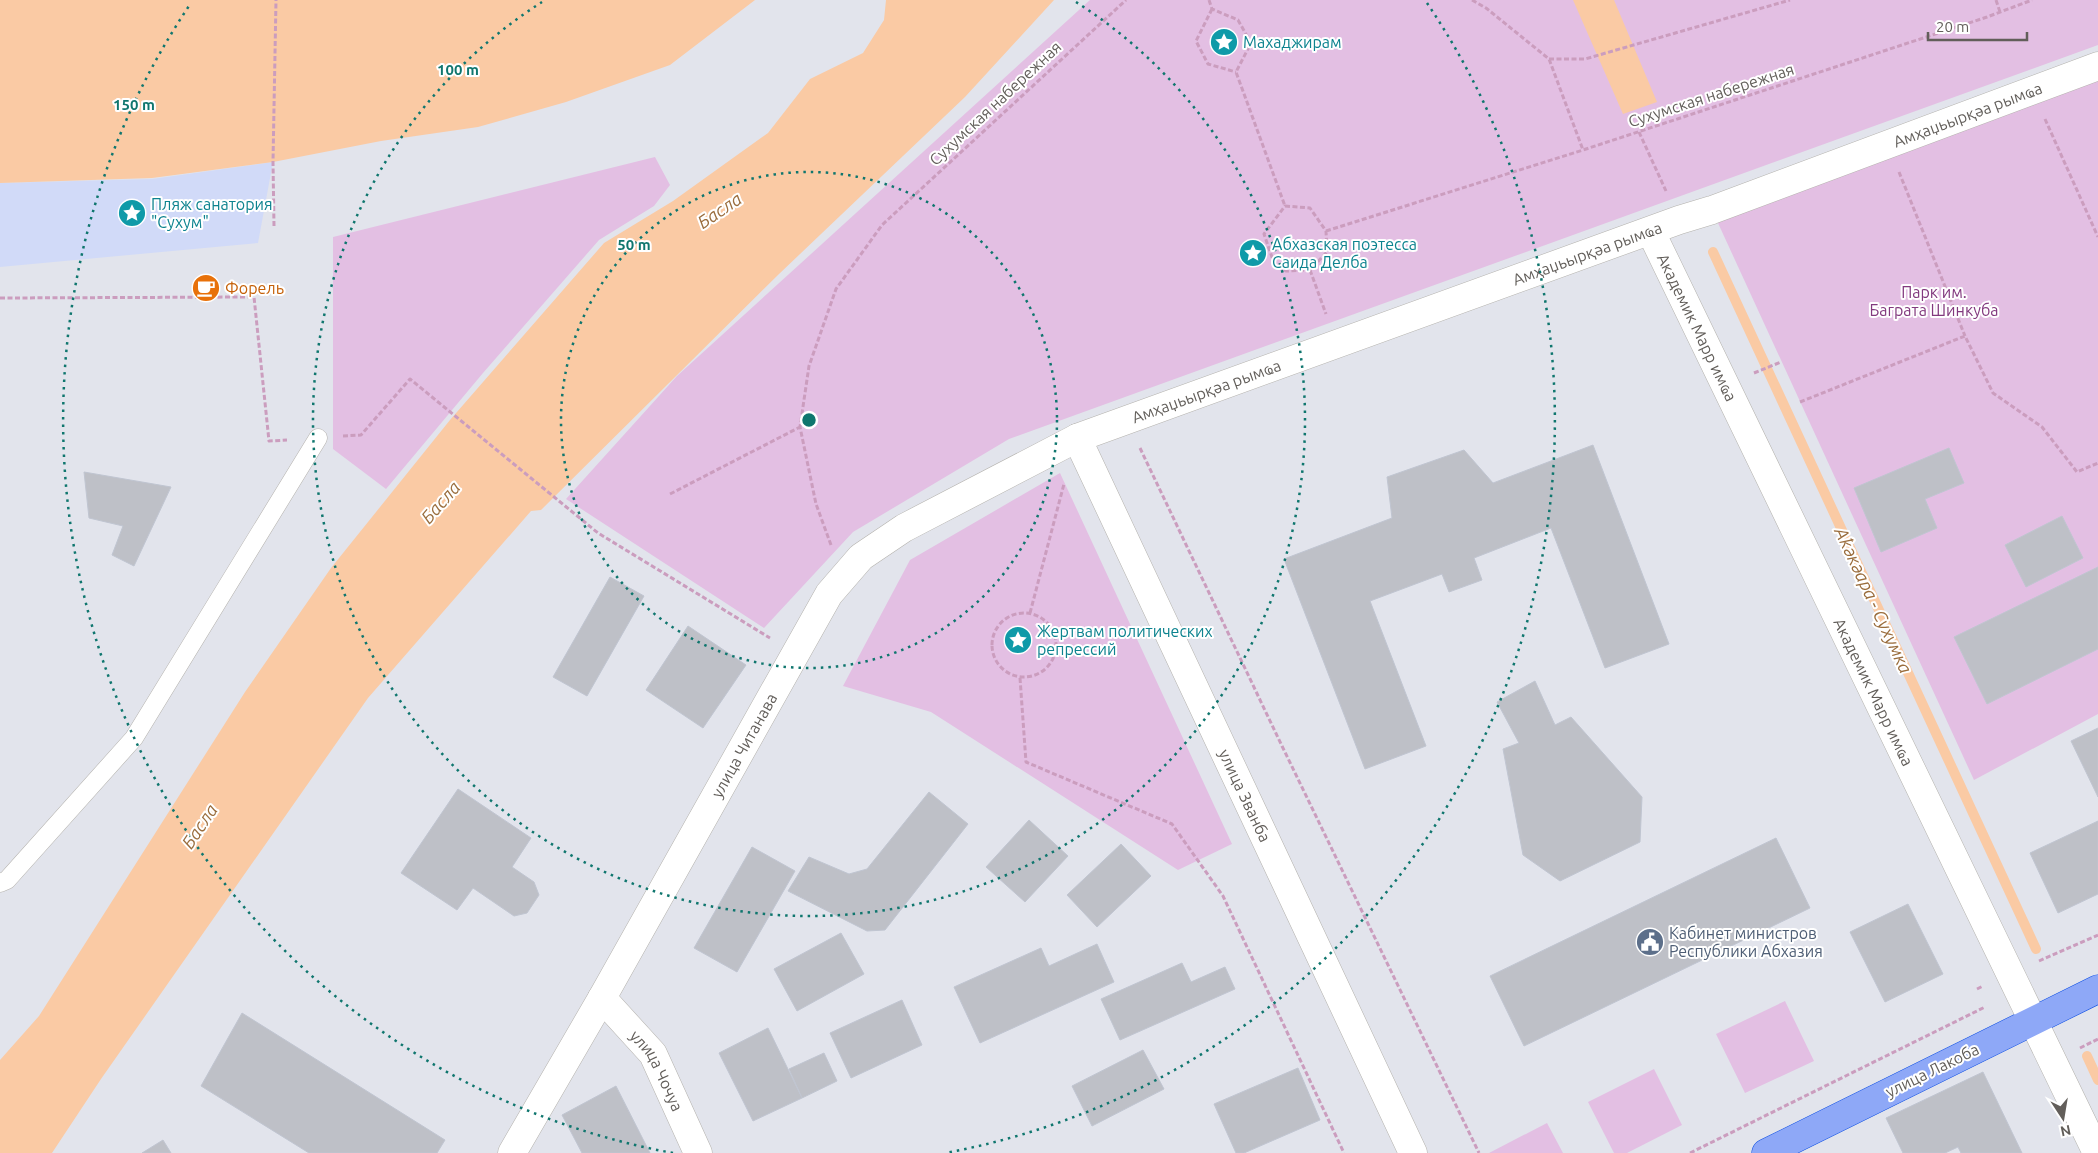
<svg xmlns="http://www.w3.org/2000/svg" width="2098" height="1153" font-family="Ubuntu,sans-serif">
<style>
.green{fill:#e3bfe3}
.sand{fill:#d1daf8}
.water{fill:#facaa4}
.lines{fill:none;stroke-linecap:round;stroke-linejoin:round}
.stream{stroke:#facaa4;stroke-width:10}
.building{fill:#bec0c7;stroke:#c0c5d1}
.lane-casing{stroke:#b4b2ad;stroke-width:19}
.street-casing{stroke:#b4b2ad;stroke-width:29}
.highway-casing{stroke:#0b4de3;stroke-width:29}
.path{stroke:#cb9dbe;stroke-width:3;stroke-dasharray:5 2.5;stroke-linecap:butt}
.lane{stroke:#fff;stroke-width:18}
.street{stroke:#fff;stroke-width:28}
.highway{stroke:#8ea8f7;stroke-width:28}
.ring{fill:none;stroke:#0f766e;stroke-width:2.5;stroke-dasharray:2.5 5}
.labels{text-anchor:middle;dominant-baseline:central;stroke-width:4;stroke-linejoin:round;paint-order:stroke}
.culture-label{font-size:16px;fill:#0d838f;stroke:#fff;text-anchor:start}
.street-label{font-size:16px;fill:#625e5a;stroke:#fff}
.food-label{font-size:16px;fill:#c56008;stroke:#fff;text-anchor:start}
.park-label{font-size:16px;fill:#82397e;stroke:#fff}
.service-label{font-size:16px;fill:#4e5e75;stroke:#fff;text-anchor:start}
.water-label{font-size:18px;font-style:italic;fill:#9a6d3d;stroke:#fff}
.centre{fill:#0f766e;stroke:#fff;stroke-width:2.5}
.ring-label{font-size:15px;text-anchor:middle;font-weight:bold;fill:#0f766e;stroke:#fff;stroke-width:4;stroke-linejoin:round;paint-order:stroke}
</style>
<rect width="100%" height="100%" fill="#e2e4ec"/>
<!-- green -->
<path class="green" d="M1090,0H2098V45L1009,439L853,532L764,628L566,499L677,376Z
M2098,66V714L1974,780L1712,210Z
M655,157L670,185L654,206L599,240L483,373L386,489L333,449V237Z
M1060,473L1232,844L1178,870L931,712L843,686L910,560Z
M1785,1001L1814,1061L1745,1093L1716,1034Z
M1654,1069L1682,1125L1627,1153H1614L1588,1102Z
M1547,1123L1563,1153H1489Z"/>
<!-- sand -->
<path class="sand" d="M273,162L258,243L0,267V183L152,179Z"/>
<!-- water -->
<path class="water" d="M0,0H755L670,65L566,102L478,127L381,141L273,162L152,178L0,183Z
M886,0H1054L965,97L779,274L541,510L531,511L368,698L101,1079L52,1153H0V1060L39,1016L245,692L331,568L450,420L604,243L673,201L768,133L810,79L863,53L884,20Z
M1573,0H1614L1657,102L1623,114Z"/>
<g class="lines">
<!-- stream -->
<path class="stream" d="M1713,252L2036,949
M2087,1056L2098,1080"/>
</g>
<!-- building -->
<path class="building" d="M1593,445L1669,644L1605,668L1551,528L1474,558L1482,580L1449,592L1442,574L1370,601L1426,746L1365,769L1284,559L1392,518L1387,477L1464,450L1493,483Z
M1949,448L1964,483L1925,499L1937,528L1881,552L1854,488Z
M84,472L171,487L134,566L112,555L123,526L89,518Z
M2062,516L2083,558L2026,587L2005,545Z
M2098,567V649L1987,704L1954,637Z
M610,577L644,596L587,696L553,677Z
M688,626L746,665L703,728L646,690Z
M1535,681L1555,725L1571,717L1642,797L1640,842L1560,881L1523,855L1503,749L1519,743L1497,702Z
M2098,728V797L2071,741Z
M458,789L531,838L512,867L534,882L539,895L527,913L514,916L473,888L457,910L401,873Z
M929,792L968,824L885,930L867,931L788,891L809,857L849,874L867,869Z
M1029,820L1068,856L1025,902L986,867Z
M2098,821V894L2058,913L2030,853Z
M1776,838L1810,908L1524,1046L1490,976Z
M1121,844L1151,876L1097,927L1067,895Z
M752,847L795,871L737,972L694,948Z
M1908,904L1943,974L1885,1002L1850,932Z
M841,933L864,974L797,1011L774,969Z
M1097,944L1114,982L980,1043L954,987L1041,948L1049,966Z
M1182,963L1191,982L1225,967L1235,989L1120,1040L1101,999Z
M902,1000L922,1045L851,1078L830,1033Z
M242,1013L445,1140L437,1153H309L201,1086Z
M768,1028L802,1098L753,1121L719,1053Z
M1143,1050L1164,1089L1092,1126L1072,1086Z
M824,1053L837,1081L802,1098L789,1069Z
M1298,1068L1320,1120L1244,1153H1236L1214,1104Z
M1983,1072L2022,1153H1961L1958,1147L1945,1153H1903L1886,1118Z
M616,1086L650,1153H582L562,1115Z
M163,1140L171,1153H142Z"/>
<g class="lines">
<defs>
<path id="lane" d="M0,883L7,880L134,738L318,438"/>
<g id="street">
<path id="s1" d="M1651,232L2097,1153"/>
<path id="s2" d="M1077,438L1413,1153"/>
<path id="s3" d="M602,998L653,1054L698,1153"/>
<path id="s4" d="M512,1153L602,998L829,594L861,557L904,528L1077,438L1679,220L1712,210L2098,66"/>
</g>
<path id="highway" d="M1766,1153L2098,989"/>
</defs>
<!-- lane casing -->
<use href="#lane" class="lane-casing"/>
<!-- street casing -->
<use href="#street" class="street-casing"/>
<!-- highway casing -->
<use href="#highway" class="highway-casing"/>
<!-- path -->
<path class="path" d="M1209,0L1212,9L1238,20L1251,43L1236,72L1285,206
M1472,0L1486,8L1549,59L1583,150L1987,17L2032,0
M1996,0L2000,12
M1212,9L1196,41L1208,64L1236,72
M1549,59H1585L1790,0
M2045,119L2098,237
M1639,132L1666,191
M1899,172L1965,336
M1285,206L1310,208L1326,231L1327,252L1310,270L1286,271L1274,263L1264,234Z
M274,226L273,162L276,0
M1326,231L1583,150
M1310,270L1326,314
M0,298L254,297L269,441L287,440
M1754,373L1781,362
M1800,402L1965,336L1993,393L2042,427L2077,472L2098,463
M343,436L361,435L410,379L598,533L770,638
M1140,448L1282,746L1479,1153
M670,494L800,427
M831,545L816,504L800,427L809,366L836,289L882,225L1126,0
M992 645a32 32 0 1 1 64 0a32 32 0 1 1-64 0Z
M1030,613L1064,484
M1020,678L1026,762L1172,824L1223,896L1344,1153
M2039,961L2098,935
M1977,989L1983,986
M2080,1048L2098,1039
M1690,1153L1985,1007"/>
<!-- lane -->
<use href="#lane" class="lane"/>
<!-- street -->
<use href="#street" class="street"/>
<!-- highway -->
<use href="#highway" class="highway"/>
</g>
<!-- distance rings -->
<g class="ring">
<circle cx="809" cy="420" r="248"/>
<path d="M1076 2A496 496 0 1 1 542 2"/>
<path d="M673 1153A745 745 0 0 1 191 3M1427 3A745 745 0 0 1 945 1153"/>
</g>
<!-- icons -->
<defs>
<symbol id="sight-disc" viewBox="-11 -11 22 22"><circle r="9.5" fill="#0f9aa8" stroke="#fff"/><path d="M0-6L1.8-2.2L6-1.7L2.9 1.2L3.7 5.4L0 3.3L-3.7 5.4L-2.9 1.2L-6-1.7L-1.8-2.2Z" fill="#fff"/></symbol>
<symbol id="cafe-disc" viewBox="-11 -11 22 22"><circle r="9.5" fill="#e8710a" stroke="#fff"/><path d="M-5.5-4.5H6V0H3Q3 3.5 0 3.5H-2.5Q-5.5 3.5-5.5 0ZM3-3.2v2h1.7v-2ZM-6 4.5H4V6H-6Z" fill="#fff"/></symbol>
<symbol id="civic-disc" viewBox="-11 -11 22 22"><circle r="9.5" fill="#5c6f8a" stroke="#fff"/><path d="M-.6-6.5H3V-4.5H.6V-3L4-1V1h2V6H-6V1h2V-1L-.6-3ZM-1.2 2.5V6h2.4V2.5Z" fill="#fff"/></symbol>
</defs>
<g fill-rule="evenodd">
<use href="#sight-disc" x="1208" y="26" width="32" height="32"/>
<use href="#sight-disc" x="116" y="197" width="32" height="32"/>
<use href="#sight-disc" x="1237" y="237" width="32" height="32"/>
<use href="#cafe-disc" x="190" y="272" width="32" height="32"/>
<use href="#sight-disc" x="1002" y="624" width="32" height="32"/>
<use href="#civic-disc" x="1634" y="926" width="32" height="32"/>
</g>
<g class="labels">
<!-- culture labels -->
<g class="culture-label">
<text x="1243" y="42">Махаджирам</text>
<text x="151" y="204">Пляж санатория<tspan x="151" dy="18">"Сухум"</tspan></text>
<text x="1272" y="244">Абхазская поэтесса<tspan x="1272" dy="18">Саида Делба</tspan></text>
<text x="1037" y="631">Жертвам политических<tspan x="1037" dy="18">репрессий</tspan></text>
</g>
<!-- street labels -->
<g class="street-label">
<text transform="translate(1711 95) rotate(-18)">Сухумская набережная</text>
<text transform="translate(995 103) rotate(-43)">Сухумская набережная</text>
<text stroke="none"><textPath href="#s4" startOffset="1886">Амҳаџьырқәа рымҩа</textPath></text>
<text stroke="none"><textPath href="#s4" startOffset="1481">Амҳаџьырқәа рымҩа</textPath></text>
<text stroke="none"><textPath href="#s1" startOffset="106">Академик Марр имҩа</textPath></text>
<text stroke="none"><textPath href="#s4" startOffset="1076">Амҳаџьырқәа рымҩа</textPath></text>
<text stroke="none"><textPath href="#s1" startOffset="511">Академик Марр имҩа</textPath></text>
<text stroke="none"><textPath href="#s4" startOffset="469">улица Читанава</textPath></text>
<text stroke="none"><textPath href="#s2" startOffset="395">улица Званба</textPath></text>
<text transform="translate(1932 1070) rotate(-26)">улица Лакоба</text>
<text stroke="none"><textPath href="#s3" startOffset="92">улица Чочуа</textPath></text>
</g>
<!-- food labels -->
<g class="food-label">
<text x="225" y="288">Форель</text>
</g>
<!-- park labels -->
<g class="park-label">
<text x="1934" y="292">Парк им.<tspan x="1934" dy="18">Баграта Шинкуба</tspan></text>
</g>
<!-- service labels -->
<g class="service-label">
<text x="1669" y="933">Кабинет министров<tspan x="1669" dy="18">Республики Абхазия</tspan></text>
</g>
<!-- water labels -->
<g class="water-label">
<text transform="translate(719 210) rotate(-34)">Басла</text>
<text transform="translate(440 502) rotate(-49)">Басла</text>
<text transform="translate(1874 600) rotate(65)">Аҟәкәара - Сухумка</text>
<text transform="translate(199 826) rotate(-56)">Басла</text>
</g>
</g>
<circle cx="809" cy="420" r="8" class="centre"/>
<g class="ring-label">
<text x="458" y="75">100 m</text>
<text x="134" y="110">150 m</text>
<text x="634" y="250">50 m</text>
</g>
<!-- north arrow -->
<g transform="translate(2063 1118) rotate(168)" stroke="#ffffff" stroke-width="4" paint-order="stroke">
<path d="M0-4L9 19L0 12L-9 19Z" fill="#625e5a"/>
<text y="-8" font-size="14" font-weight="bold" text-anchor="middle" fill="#625e5a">N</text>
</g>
<!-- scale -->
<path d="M1928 32v8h99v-8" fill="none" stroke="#625e5a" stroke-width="2.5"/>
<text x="1936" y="32" font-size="15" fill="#625e5a" stroke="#ffffff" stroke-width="4" paint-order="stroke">20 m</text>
</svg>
